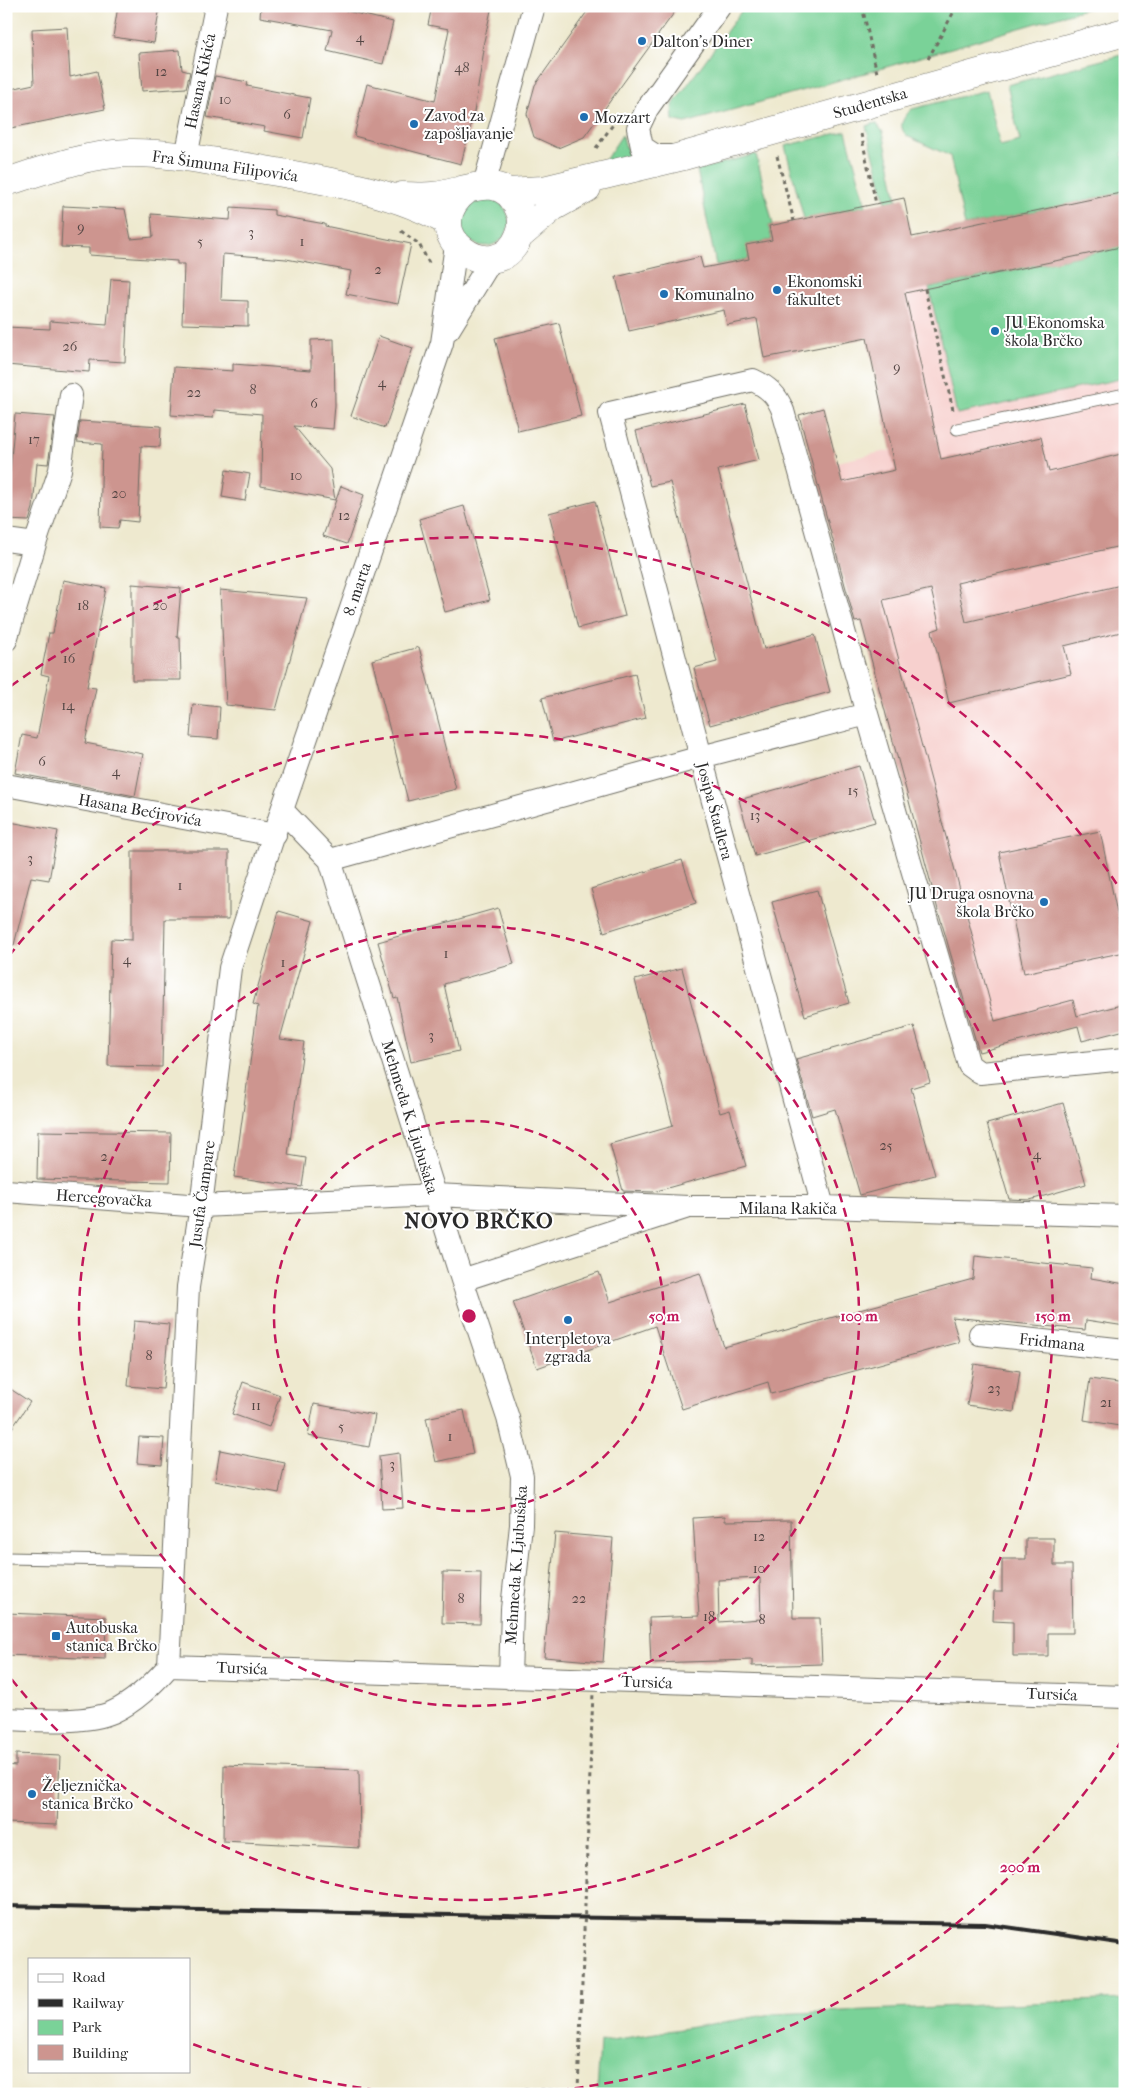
<svg xmlns="http://www.w3.org/2000/svg" width="1131" height="2100" font-family="'IM FELL French Canon',serif">
<style>
.built{fill:#f7d0ce}
.green{fill:#7ad298;stroke:#527e62}
.building{fill:#cd958f;fill-rule:evenodd}
.lines{fill:none;stroke-linecap:round;stroke-linejoin:round}
.service-casing{stroke:#6f6e64;stroke-width:13}
.minor-casing{stroke:#6f6e64;stroke-width:24}
.secondary-casing{stroke:#6f6e64;stroke-width:29}
.path{stroke:#6f6e64;stroke-width:3;stroke-dasharray:4 4;stroke-linecap:butt}
.service{stroke:#fff;stroke-width:11}
.minor{stroke:#fff;stroke-width:22}
.secondary{stroke:#fff;stroke-width:28}
.rail{stroke:#2b2b2b;stroke-width:4}
.path-bridge{stroke:#6f6e64;stroke-width:3;stroke-dasharray:4 4;stroke-linecap:butt}
.ring{fill:none;stroke:#c2185b;stroke-width:2.5;stroke-dasharray:9 6}
.poi-dot{fill:#1f6fb2;stroke:#fff;stroke-width:2}
.labels{text-anchor:middle;dominant-baseline:central;stroke-width:4;stroke-linejoin:round;paint-order:stroke}
.number-label{font-size:14px;fill:#544644}
.poi-label{font-size:16px;fill:#2b2b2b;stroke:#fff;text-anchor:start}
.street-label{font-size:16px;fill:#2b2b2b;stroke:#fff}
.district-label{font-size:21px;font-weight:bold;letter-spacing:1px;fill:#2b2b2b;stroke:#fff}
.centre{fill:#c2185b;stroke:#fff;stroke-width:2.5}
.ring-label{font-size:15px;text-anchor:middle;font-weight:bold;fill:#c2185b;stroke:#fff;stroke-width:4;stroke-linejoin:round;paint-order:stroke}
</style>
<rect width="100%" height="100%" fill="#fff"/>
<filter id="ink" filterUnits="userSpaceOnUse"><feTurbulence type="fractalNoise" baseFrequency=".02" numOctaves="2"/><feDisplacementMap in="SourceGraphic" scale="10" xChannelSelector="R" yChannelSelector="G"/><feConvolveMatrix kernelMatrix="1 2 1 2 8 2 1 2 1" color-interpolation-filters="sRGB"/></filter>
<filter id="wash" filterUnits="userSpaceOnUse"><feTurbulence type="fractalNoise" baseFrequency=".0096" numOctaves="4" result="noise"/><feDisplacementMap in="SourceGraphic" scale="20" xChannelSelector="R" yChannelSelector="G"/><feGaussianBlur stdDeviation="1.12" result="paint"/><feColorMatrix in="noise" values="0 0 0 0 0 0 0 0 0 0 0 0 0 0 0 0 0 1.4 0 .05"/><feComposite in="paint" operator="in"/></filter>
<g filter="url(#wash)">
<rect width="100%" height="100%" fill="#eee9cf"/>
<!-- built -->
<path class="built" d="M1125,192V1004L1077,1016L1072,1001L995,1021L878,616L837,462L891,450L840,212L912,237Z"/>
<!-- green -->
<path class="green" d="M745,6H1095L876,70L685,123L673,120L672,106Z
M1125,54V152L1122,153L1125,163V192L965,226L950,156L909,137C896,128 903,117 912,109L987,90L1000,146L1020,141L1007,85Z
M876,123L883,132L897,200L886,202L866,126Z
M846,131L866,206L804,219L785,146Z
M622,135L630,160L600,168Z
M756,154L773,225L769,226L772,240L747,245L749,259L716,265L697,170Z
M461 222a24 24 0 1 1 48 0a24 24 0 1 1-48 0Z
M1125,246V378L957,414L929,288Z
M1125,1999V2094H597L600,2042L773,2014Z"/>
<g id="blocks">
<!-- building -->
<path class="building" d="M118,6H160L154,43L113,37Z
M261,6H326L393,22L383,64L327,51L332,30L260,17Z
M432,6H492L482,50H484L474,112L461,164L354,136L367,84L435,101L449,29L428,25Z
M591,6H679L584,137L558,148L534,137L527,114L535,85Z
M67,27L70,77L97,71L105,109L6,129V90L34,84L32,29Z
M180,50L182,70L190,72L186,88L142,91L139,53Z
M215,76L248,82L247,86L310,98L303,138L264,131L265,127L207,117Z
M1125,192V246L905,293L941,459L1041,437L1049,472L1125,453V545L957,583L966,622L1125,584V631L1064,646L1071,674L949,703L932,631L940,628L931,589L883,600L995,1021L1073,1000L1077,1016L1125,1004V1030L1082,1041L1078,1026L979,1052L938,910L861,621L855,622L799,415L823,408L842,482L895,470L867,338L764,358L757,319L727,325L724,310L629,331L616,277L700,257L703,268L749,259L746,245L772,240L769,226L904,198L912,237Z
M63,206L125,209L131,239L153,237L151,214L230,220L231,207L274,210V215L325,224V226L411,244L398,304L346,294L351,271L286,259L223,254L221,300L248,301V326L182,324L184,264H177V261L89,255V248L61,247Z
M111,279L129,280L125,362L90,360L89,372L6,365V327L50,329V321L107,325Z
M559,323L581,416L518,431L495,338Z
M379,336L413,348L385,428L351,416Z
M334,339L335,405L333,429L294,426L330,469L335,500L261,486L262,414L214,410L213,418L171,415L174,367L233,371V364L311,370V340Z
M745,404L759,460L718,470L764,649L815,635L830,692L710,725L694,668L717,662L670,482L650,486L636,431Z
M15,414L55,417L48,464L37,463L33,508L29,521L6,520V472H10Z
M80,421L161,426L160,447L141,446L138,522L120,520L118,528L100,527L102,444L77,442Z
M226,470L250,474L245,501L222,497Z
M341,486L364,495L347,544L323,536Z
M595,501L625,616L578,628L549,513Z
M464,506L490,600L445,612L419,519Z
M63,580L106,588L87,687L96,688L85,743L143,754L135,796L15,773L22,735L37,738L49,676L41,674L49,633H53Z
M132,584L181,588L177,637H180L181,680H132Z
M220,590L307,598L276,710L226,705Z
M419,647L456,789L408,801L372,660Z
M635,674L646,718L553,742L542,698Z
M193,704L220,707L218,739L190,737Z
M859,766L875,822L755,856L739,800Z
M10,822L58,831L49,880L31,877L14,945L6,944V844Z
M1100,831L1125,952L1024,973L999,852Z
M132,851H229V919H165L162,1067L108,1066L111,939L132,940Z
M682,860L696,903L604,932L591,889Z
M817,890L849,1003L805,1016L772,902Z
M498,908L514,964L444,984L459,1051L411,1062L397,997L394,998L378,942Z
M279,911L313,921L280,1039L304,1042L288,1155L306,1158L302,1187L234,1177L258,1006L253,1004Z
M682,968L720,1113L730,1110L746,1166L653,1192L623,1191L610,1144L673,1126L635,980Z
M914,1026L930,1082L911,1088L935,1175L860,1195L835,1109L812,1116L796,1059Z
M1063,1103L1086,1184L1030,1200L1009,1199L987,1124Z
M38,1131L171,1133L170,1182L37,1179Z
M975,1256L1092,1268L1091,1278L1125,1284V1326L1086,1320L1085,1330L952,1317L959,1342L771,1394L768,1382L682,1409L655,1326L537,1368L513,1302L599,1272L610,1302L700,1273L724,1347L973,1279Z
M134,1321L169,1324L163,1389L128,1386Z
M974,1364L1020,1371L1014,1412L967,1405Z
M1090,1379L1125,1384V1427L1084,1420Z
M243,1382L280,1395L269,1427L232,1414Z
M6,1386L30,1402L6,1437Z
M314,1404L375,1415L369,1447L308,1436Z
M464,1410L473,1454L436,1462L426,1418Z
M139,1437L164,1438L162,1465L137,1463Z
M220,1450L285,1463L279,1493L215,1481Z
M399,1453L403,1508L382,1509L379,1456Z
M725,1516V1521L791,1520L793,1618H820L822,1664L752,1666V1660L651,1663L649,1618L699,1616L693,1518ZM760,1578L761,1619L719,1622L718,1580Z
M555,1533L613,1538L603,1662L544,1657Z
M1026,1538H1054V1565H1072L1073,1633H1048V1656H1013V1622L993,1621L994,1592H1002V1559H1026Z
M443,1572L481,1573L480,1624L442,1623Z
M6,1613L106,1617L105,1659L6,1655Z
M16,1754L60,1756L57,1825L6,1823V1765L16,1766Z
M224,1765L359,1770L360,1848L223,1841Z"/>
</g>
</g>
<g filter="url(#ink)">
<use href="#blocks" fill-opacity="0" stroke="#6f6e64" stroke-width="1"/>
<g class="lines">
<defs>
<path id="service" d="M957,429L1125,394
M6,1558L174,1561"/>
<path id="minor" d="M677,156H656L642,147L638,128L647,109L720,6
M186,157L216,6
M484,185L534,6
M449,329L492,259
M6,540L35,544
M6,640L35,544L60,470L71,395
M6,785L275,835
M282,810L330,860L462,1280L508,1418L522,1476L521,1525L512,1609L510,1678
M330,860L701,757L867,714
M6,1191L201,1206L435,1195L688,1207
M823,1207L701,757L610,413L753,380C768,387 777,395 783,411L867,714L969,1065L980,1073L1125,1059
M462,1280L688,1207H823L1125,1216
M980,1334L1125,1350
M169,1666L1125,1697
M6,1719C36,1720 86,1724 113,1712C135,1702 153,1684 169,1666L188,1287L201,1206L230,968L282,810L442,343L456,245"/>
<path id="secondary" d="M6,182C44,170 87,154 128,153C168,152 208,161 248,167C314,179 390,188 448,222
M507,192L543,190L680,157L1125,32
M402,196C412,196 423,197 433,196C463,194 500,168 518,207C523,216 523,227 519,236C496,293 409,232 468,189
M519,236L553,207L587,188"/>
</defs>
<!-- service casing -->
<use href="#service" class="service-casing"/>
<!-- minor casing -->
<use href="#minor" class="minor-casing"/>
<!-- secondary casing -->
<use href="#secondary" class="secondary-casing"/>
<!-- path -->
<path class="path" d="M862,6L877,73
M928,59L957,6
M861,134L876,204
M596,148L614,123
M777,156L794,221
M401,231L419,244L429,263
M925,289L953,410
M518,2094L525,2089L578,2091"/>
<!-- service -->
<use href="#service" class="service"/>
<!-- minor -->
<use href="#minor" class="minor"/>
<!-- secondary -->
<use href="#secondary" class="secondary"/>
<!-- rail -->
<path class="rail" d="M6,1906L548,1917L985,1924L1125,1944"/>
<!-- path-bridge -->
<path class="path-bridge" d="M578,2091L593,1692"/>
</g>
</g>
<!-- distance rings -->
<g class="ring">
<circle cx="469" cy="1316" r="195"/>
<circle cx="469" cy="1316" r="390"/>
<path d="M9 956A584 584 0 1 1 9 1676"/>
<path d="M1122 1740A779 779 0 0 1 517 2094M421 2094A779 779 0 0 1 190 2043M11 686A779 779 0 0 1 1122 892"/>
</g>
<!-- markers -->
<g class="poi-dot">
<circle cx="642" cy="41" r="5"/>
<circle cx="584" cy="117" r="5"/>
<circle cx="414" cy="124" r="5"/>
<circle cx="777" cy="290" r="5"/>
<circle cx="664" cy="294" r="5"/>
<circle cx="995" cy="331" r="5"/>
<circle cx="1044" cy="902" r="5"/>
<circle cx="568" cy="1320" r="5"/>
<rect x="51" y="1631" width="10" height="10" rx="2.5"/>
<circle cx="32" cy="1794" r="5"/>
</g>
<g class="labels">
<!-- number labels -->
<g class="number-label">
<text x="360" y="37">4</text>
<text x="462" y="67">48</text>
<text x="161" y="71">12</text>
<text x="225" y="99">10</text>
<text x="287" y="114">6</text>
<text x="81" y="227">9</text>
<text x="251" y="232">3</text>
<text x="200" y="241">5</text>
<text x="302" y="241">1</text>
<text x="378" y="269">2</text>
<text x="70" y="346">26</text>
<text x="897" y="367">9</text>
<text x="382" y="382">4</text>
<text x="253" y="389">8</text>
<text x="194" y="392">22</text>
<text x="314" y="403">6</text>
<text x="34" y="439">17</text>
<text x="296" y="475">10</text>
<text x="119" y="493">20</text>
<text x="344" y="515">12</text>
<text x="83" y="605">18</text>
<text x="160" y="605">20</text>
<text x="69" y="658">16</text>
<text x="68" y="705">14</text>
<text x="42" y="761">6</text>
<text x="116" y="771">4</text>
<text x="853" y="790">15</text>
<text x="755" y="815">13</text>
<text x="30" y="858">3</text>
<text x="180" y="885">1</text>
<text x="446" y="953">1</text>
<text x="127" y="959">4</text>
<text x="283" y="962">1</text>
<text x="431" y="1035">3</text>
<text x="886" y="1145">25</text>
<text x="1037" y="1154">4</text>
<text x="104" y="1156">2</text>
<text x="149" y="1355">8</text>
<text x="994" y="1388">23</text>
<text x="1106" y="1402">21</text>
<text x="256" y="1405">11</text>
<text x="341" y="1426">5</text>
<text x="450" y="1436">1</text>
<text x="392" y="1464">3</text>
<text x="759" y="1536">12</text>
<text x="759" y="1568">10</text>
<text x="461" y="1598">8</text>
<text x="579" y="1598">22</text>
<text x="709" y="1616">18</text>
<text x="762" y="1619">8</text>
</g>
<!-- poi labels -->
<g class="poi-label">
<text x="652" y="41">Dalton's Diner</text>
<text x="424" y="115">Zavod za<tspan x="424" dy="18">zapošljavanje</tspan></text>
<text x="594" y="117">Mozzart</text>
<text x="787" y="281">Ekonomski<tspan x="787" dy="18">fakultet</tspan></text>
<text x="674" y="294">Komunalno</text>
<text x="1005" y="322">JU Ekonomska<tspan x="1005" dy="18">škola Brčko</tspan></text>
<text x="1034" y="893" text-anchor="end">JU Druga osnovna<tspan x="1034" dy="18">škola Brčko</tspan></text>
<text x="568" y="1338" text-anchor="middle">Interpletova<tspan x="568" dy="18">zgrada</tspan></text>
<text x="66" y="1627">Autobuska<tspan x="66" dy="18">stanica Brčko</tspan></text>
<text x="42" y="1785">Željeznička<tspan x="42" dy="18">stanica Brčko</tspan></text>
</g>
<!-- street labels -->
<g class="street-label">
<text transform="translate(200 81) rotate(-78)">Hasana Kikića</text>
<text transform="translate(870 103) rotate(-16)">Studentska</text>
<text transform="translate(225 166) rotate(8)">Fra Šimuna Filipovića</text>
<text transform="translate(357 589) rotate(-71)">8. marta</text>
<text transform="translate(140 810) rotate(10)">Hasana Bećirovića</text>
<text transform="translate(715 811) rotate(75)">Josipa Štadlera</text>
<text transform="translate(410 1117) rotate(73)">Mehmeda K. Ljubušaka</text>
<text transform="translate(202 1194) rotate(-82)">Jusufa Čampare</text>
<text transform="translate(104 1198) rotate(4)">Hercegovačka</text>
<text x="788" y="1208">Milana Rakiča</text>
<text transform="translate(1052 1342) rotate(6)">Fridmana</text>
<text transform="translate(516 1565) rotate(-86)">Mehmeda K. Ljubušaka</text>
<text transform="translate(242 1668) rotate(2)">Tursića</text>
<text transform="translate(647 1682) rotate(2)">Tursića</text>
<text transform="translate(1052 1694) rotate(2)">Tursića</text>
</g>
<!-- district labels -->
<g class="district-label">
<text x="479" y="1221">NOVO BRČKO</text>
</g>
</g>
<circle cx="469" cy="1316" r="8" class="centre"/>
<g class="ring-label">
<text x="664" y="1321">50 m</text>
<text x="859" y="1321">100 m</text>
<text x="1053" y="1321">150 m</text>
<text x="1020" y="1872">200 m</text>
</g>
<!-- margin -->
<rect width="1131" height="2100" fill="none" stroke="#fff" stroke-width="25"/>
<!-- legend -->
<rect x="28" y="1958" width="162" height="115" fill="#ffffff" stroke="#aaaaaa"/>
<rect x="38" y="1974" width="25" height="8" fill="#ffffff" stroke="#aaaaaa"/>
<text x="72" y="1982" font-size="15" fill="#2b2b2b">Road</text>
<rect x="38" y="1999" width="25" height="8" fill="#2b2b2b" stroke="#aaaaaa"/>
<text x="72" y="2008" font-size="15" fill="#2b2b2b">Railway</text>
<rect x="38" y="2020" width="25" height="15" fill="#7ad298" stroke="#aaaaaa"/>
<text x="72" y="2032" font-size="15" fill="#2b2b2b">Park</text>
<rect x="38" y="2045" width="25" height="15" fill="#cd958f" stroke="#aaaaaa"/>
<text x="72" y="2058" font-size="15" fill="#2b2b2b">Building</text>
</svg>
